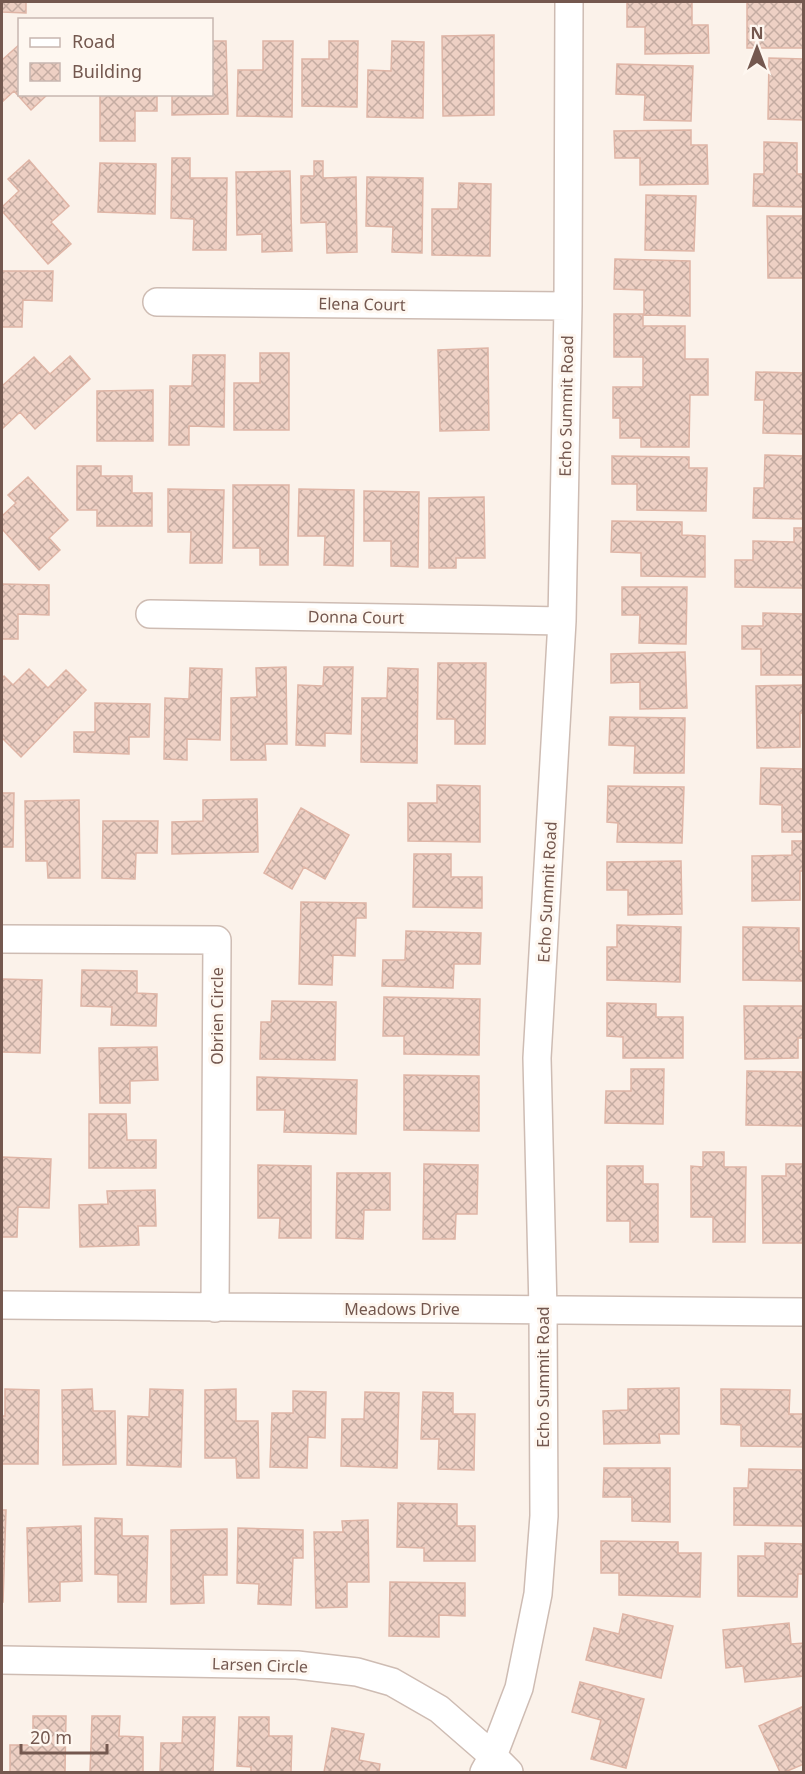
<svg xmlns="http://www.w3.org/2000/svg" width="805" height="1774" font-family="'Noto Sans',sans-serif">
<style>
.building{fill:url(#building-cross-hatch);stroke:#dfb5a6;stroke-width:1.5}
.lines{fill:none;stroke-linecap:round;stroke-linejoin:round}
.minor-casing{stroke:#cebcb3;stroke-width:30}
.minor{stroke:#fff;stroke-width:27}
.labels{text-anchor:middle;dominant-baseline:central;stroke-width:6;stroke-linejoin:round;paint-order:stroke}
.street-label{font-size:16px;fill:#74584f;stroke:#fef7f0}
</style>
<defs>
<pattern id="building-cross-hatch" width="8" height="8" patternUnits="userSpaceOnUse" patternTransform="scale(1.5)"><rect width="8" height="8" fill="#eed0c4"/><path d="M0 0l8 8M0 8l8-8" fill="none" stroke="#c5aca2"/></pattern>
</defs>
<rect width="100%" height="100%" fill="#fbf2ea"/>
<!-- building -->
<path class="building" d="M2,2H26V13L2,12Z
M627,2H692V25H708L709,53L645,54V27H627Z
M747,2H804V48H747Z
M494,35V115L443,116L442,36Z
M212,41H226L228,114L172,115V94H212Z
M263,41H293L292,117L237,116L238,70H263Z
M329,41H358L357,107L302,106V59H329Z
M392,41L424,42L423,118L367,117L368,70L391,71Z
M20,44V94H48L31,110L14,91L2,102V60Z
M769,58L804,59V120L768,119Z
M617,64L693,66L691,121L644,120L645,95L616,94Z
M100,94H157V111H135V141H100Z
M691,130V145H707L708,184L640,185V158H615L614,131Z
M764,142L797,143V174H804V207L753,206L754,174H764Z
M172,158H190V178H227L226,250H193L194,219L171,218Z
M29,160L69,206L51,222L71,244L48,264L2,211V207L19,191L8,179Z
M314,161H323V178L356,177L357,252L327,253L326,222L301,223V176H314Z
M100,163L156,164L155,214L98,212Z
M290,171L292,251L262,252V234L237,235L236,172Z
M367,177L423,178L422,253L392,252L393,227L366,226Z
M459,183L491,184L490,256L432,255V209H458Z
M646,195L696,196L694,251L645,250Z
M767,216H804V278H768Z
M615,259L690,261V316L644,315V290L614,289Z
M2,271H53L52,301L23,300L22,327H2Z
M614,314H643V326H685V359H708V395H690L689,447H641V438H620V418H613V387H643V357H614Z
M488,348L489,430L440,431L438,350Z
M260,353H289V430H234V383H260Z
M193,355H225L224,427L189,426V445H169L170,386H192Z
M70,356L90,379L35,429L20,412L3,428L2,426V386L34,357L50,374Z
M756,372L804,373V434L763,433L764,400H755Z
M153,390V441H97V391Z
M765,455L804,456V519L753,518L754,488H764Z
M612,456L689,457V468H707L706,511L637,510V484H612Z
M77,466H101V476H132V493H152V526H97V510H77Z
M28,477L68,520L49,538L60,550L39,570L2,529V516L16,503L8,495Z
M233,485H289L288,565H260V548H233Z
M168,489L224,490L222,563H190L191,532H168Z
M299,489L354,490L353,566L324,565L325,536H298Z
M364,491L419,492L418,567L391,566V541H364Z
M484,497L485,558H456V568H429V498Z
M612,521L682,522V535L705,536V577L641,576V553L611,552Z
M794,528H804L803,588L735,587V560H753V541L794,542Z
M2,584L49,585V615L18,614V639H2Z
M622,587H687L686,644L639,643L640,615H622Z
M763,613L803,614L804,675H761V649H742V626H763Z
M685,652L687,708L640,709V682L611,683V654Z
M438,663H486L485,744H455V719H437Z
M286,667L287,744H265L266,760H231V698L257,697L256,668Z
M324,667H353L351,734L325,733V746L296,745L298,685L323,686Z
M190,668L222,669L220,740L187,739V760L164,759L165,698L189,699Z
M388,668L418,669L417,763L361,762L362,698H387Z
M29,669L48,688L66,670L86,690L21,757L2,738V678L4,676L13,685Z
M804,685V713H800V747L757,748L756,686Z
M95,703L150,704L149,737H129V754L74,752V732H95Z
M610,717L685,718L684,773H634L635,746L609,745Z
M761,768L803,769L804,832H782V805L760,804Z
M437,785L480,786V842L408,841V803H437Z
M608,786L684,787L682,843L617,842L618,823L607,822Z
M2,793H14L13,847H2Z
M257,799L258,852L172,854V822L203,821V800Z
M79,800L80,878H48L47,861H26L25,801Z
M301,808L349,835L325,879L304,867L292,889L264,873Z
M103,821H158L157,853H136L135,879L102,878Z
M792,841H804V871H800V900L752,901V856L792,855Z
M414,854H451V877H482V908L413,907Z
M681,861L682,914L628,915V890H607V862Z
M301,902L366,903V918H356L355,956L333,955L332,985L299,984Z
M617,925L681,927L680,982L607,980V947H617Z
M743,927L799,928V951H804V981L743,980Z
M406,931L481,933L480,964H454L453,988L382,986L383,960H405Z
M82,970L137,971V993L157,994L156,1026L111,1025L112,1007L81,1006Z
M2,979L42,980L40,1053L2,1052Z
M384,997L480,999L479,1055L404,1054V1036H383Z
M272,1001L336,1002L335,1060L260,1059L261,1022H271Z
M607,1003L656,1004V1017H683V1058H623V1037L607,1036Z
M744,1006H804V1038H798V1058L745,1059Z
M157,1047L158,1080L130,1081V1103H100L99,1048Z
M631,1069H664L663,1124L605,1123L606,1091H631Z
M747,1071L802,1072L804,1126L746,1125Z
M404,1075L479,1076V1131L404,1130Z
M257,1077L357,1080L356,1134L284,1132L285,1110H257Z
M89,1114H126L127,1140H156V1168H89Z
M703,1152H724V1167H746L745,1242H713V1217H691V1166L703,1167Z
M2,1157L51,1159L49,1208L18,1207L17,1237H2Z
M424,1164L478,1165L477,1214H456L455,1239H423Z
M786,1164H804L803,1243H763L762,1176H786Z
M258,1165L311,1166V1238H279L280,1218H258Z
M607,1166H643V1184H658V1242H630V1221H607Z
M337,1173H390V1210H364L363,1239L336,1238Z
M155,1190L156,1226H138L139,1245L80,1247L79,1205L108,1204L107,1191Z
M679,1388V1434H659L660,1443L604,1444L603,1411L628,1410V1389Z
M5,1389L39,1390L38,1464H2V1416H5Z
M92,1389L93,1411H115L116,1464L63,1465L62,1390Z
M150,1389L183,1390L181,1467L127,1465L128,1416L149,1417Z
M236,1389V1421H258L259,1478H237L236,1458H205V1390Z
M721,1389L790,1390L789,1414H804V1447L741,1446V1425L721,1424Z
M293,1391L326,1392L325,1438L308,1437L307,1468L270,1467L272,1413H293Z
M365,1392L399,1393L397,1468L341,1466L342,1419H364Z
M423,1392L453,1393V1414H475L474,1470L438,1469L439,1439H421Z
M604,1468H670V1522L632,1521V1497H603Z
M749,1469L804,1470V1526L734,1525V1488H748Z
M398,1503L457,1504V1526H475V1561H424V1548L397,1547Z
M2,1510H6L3,1602H2Z
M95,1518L122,1519V1536H148L146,1602H118V1575L95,1574Z
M368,1520L369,1582H347V1607L316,1608L314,1532H343L342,1521Z
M81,1526L82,1581L60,1582V1601L29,1602L27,1528Z
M238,1528L303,1530V1558H293L291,1605L258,1604L259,1584L237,1583Z
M227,1529V1575H203L204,1603L171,1604V1530Z
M601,1541L678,1542V1553H701L700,1597L619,1595V1573H601Z
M765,1543L804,1544V1574H798L797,1597L738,1596V1556H765Z
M390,1582L465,1583V1616L439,1615V1637L389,1636Z
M623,1614L673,1626L661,1678L586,1660L594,1628L619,1634Z
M789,1623L791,1644L804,1643V1676L745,1682L743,1666L726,1668L723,1630Z
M580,1682L644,1699L626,1768L591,1759L601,1720L572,1712Z
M804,1706V1764L785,1772H780L759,1726Z
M33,1716H66L65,1772H10V1745H33Z
M92,1716H120L119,1736L143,1737V1772H90Z
M183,1717H215L213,1772H160L161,1743H182Z
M239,1717H269V1736H292L291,1772H251V1767L237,1766Z
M332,1728L364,1734L359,1760L380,1764L379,1772H324Z"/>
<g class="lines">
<defs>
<path id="minor" d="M157,302L568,306
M150,614L562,621
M2,939L217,940L215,1308
M2,1305L804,1312
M2,1660L297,1665L357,1672L392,1682L439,1709L493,1756L509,1772
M484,1772L493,1756L519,1688L538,1594L544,1516L543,1310L537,1058L562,621L568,306L569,2"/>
</defs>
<!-- minor casing -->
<use href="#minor" class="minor-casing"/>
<!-- minor -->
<use href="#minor" class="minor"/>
</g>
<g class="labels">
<!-- street labels -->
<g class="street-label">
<text transform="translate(362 304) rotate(1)">Elena Court</text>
<text transform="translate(566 406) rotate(-89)">Echo Summit Road</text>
<text transform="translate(356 617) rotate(1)">Donna Court</text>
<text transform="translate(547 892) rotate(-87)">Echo Summit Road</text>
<text transform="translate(217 1016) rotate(-90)">Obrien Circle</text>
<text x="402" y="1309">Meadows Drive</text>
<text transform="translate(543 1377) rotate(-90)">Echo Summit Road</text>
<text transform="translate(260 1665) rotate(2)">Larsen Circle</text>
</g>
</g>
<!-- border -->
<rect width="805" height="1774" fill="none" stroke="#74584f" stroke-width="6"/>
<!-- legend -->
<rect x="18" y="18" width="195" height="78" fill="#fef7f0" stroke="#c7b7b0" stroke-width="1.5"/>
<rect x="30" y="38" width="30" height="9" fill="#ffffff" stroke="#c7b7b0" stroke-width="1.5"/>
<text x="72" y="48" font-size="18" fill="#74584f">Road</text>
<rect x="30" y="63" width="30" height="18" fill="url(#building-cross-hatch)" stroke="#c7b7b0" stroke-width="1.5"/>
<text x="72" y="78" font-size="18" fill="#74584f">Building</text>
<!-- north arrow -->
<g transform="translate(757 48)" stroke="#fef7f0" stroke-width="4.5" paint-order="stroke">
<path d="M0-4.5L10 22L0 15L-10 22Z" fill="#74584f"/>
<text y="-9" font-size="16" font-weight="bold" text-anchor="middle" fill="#74584f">N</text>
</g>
<!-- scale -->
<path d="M21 1744v9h86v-9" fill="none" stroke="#74584f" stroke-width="3"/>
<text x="30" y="1744" font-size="18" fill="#74584f" stroke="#fef7f0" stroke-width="4.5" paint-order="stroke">20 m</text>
</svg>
